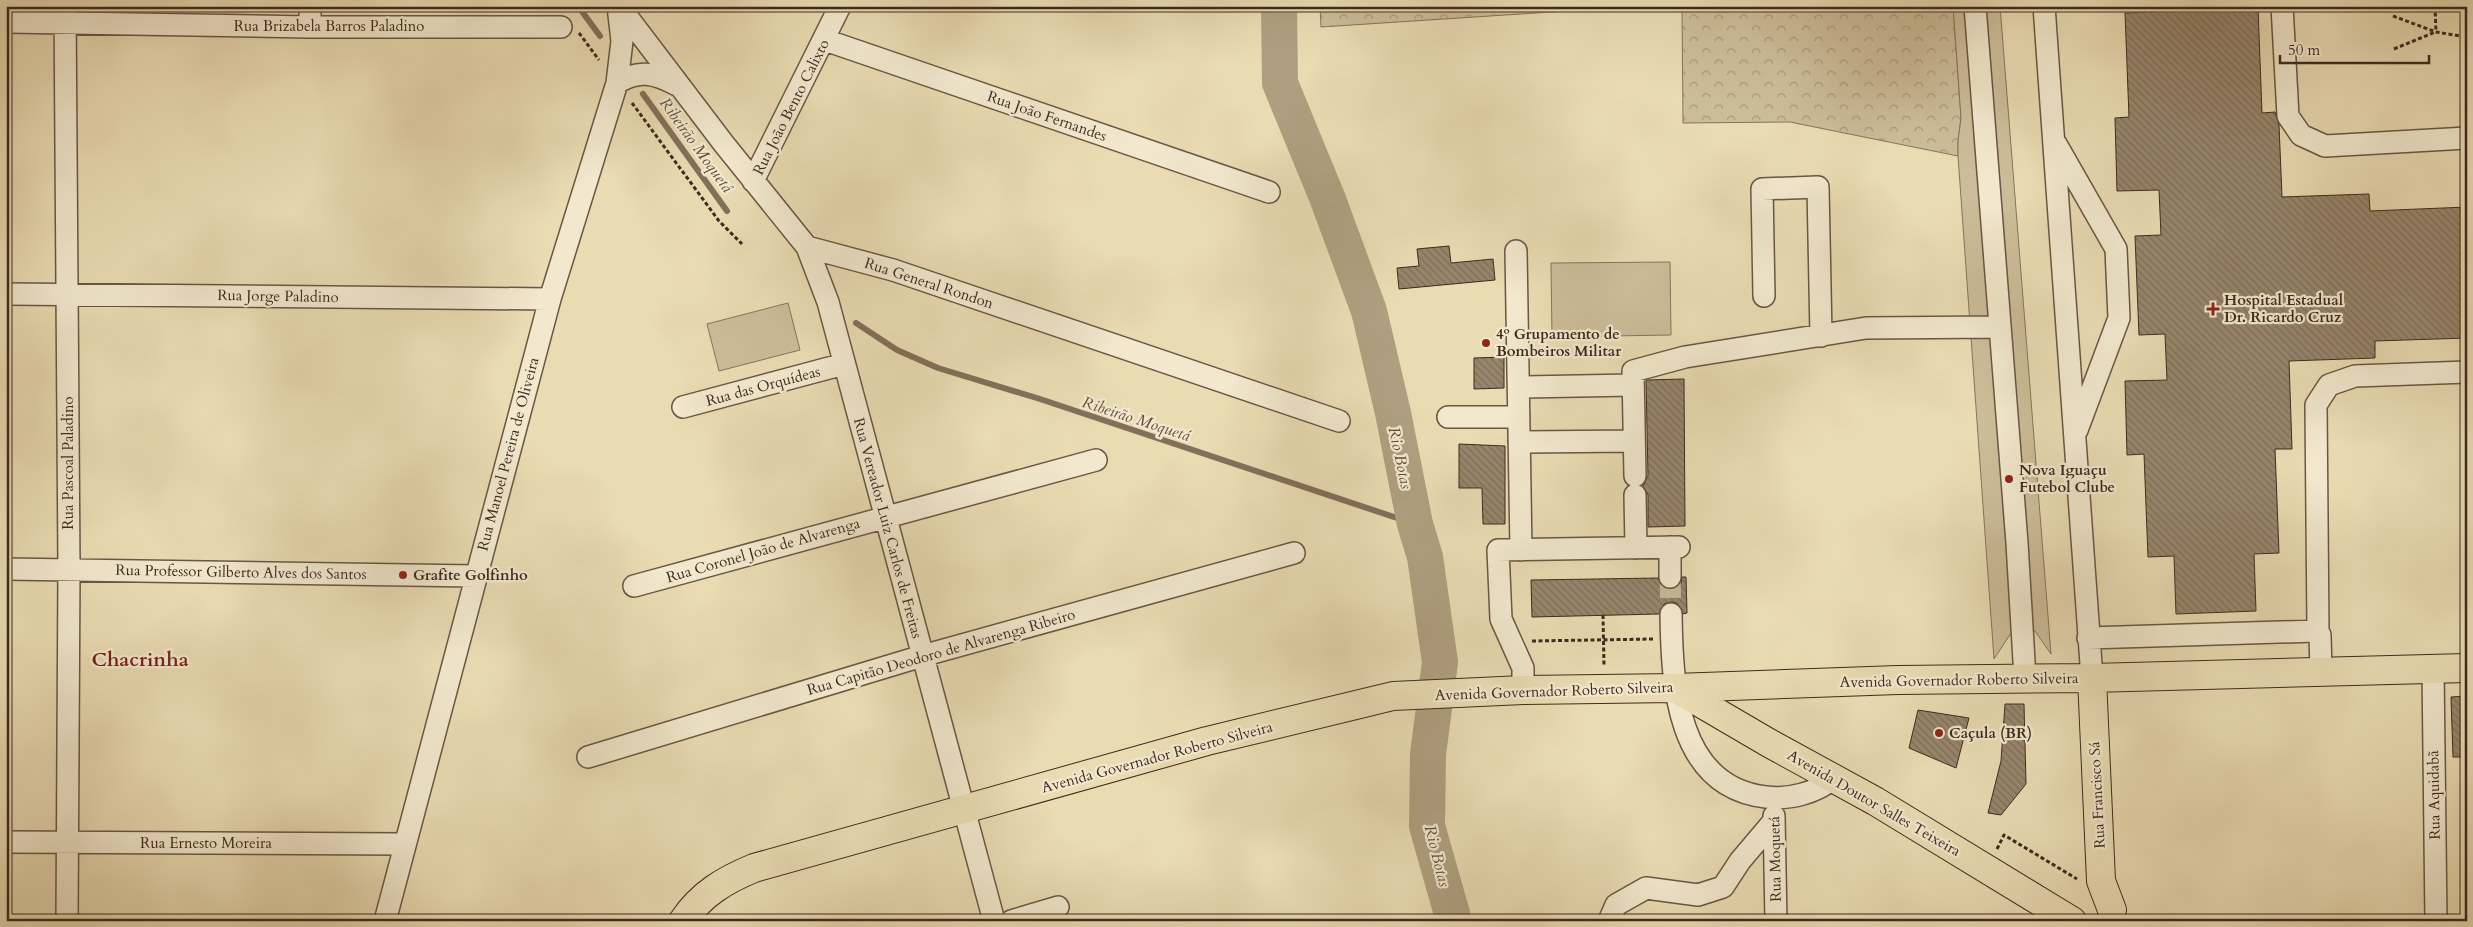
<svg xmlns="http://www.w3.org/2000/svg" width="2473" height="927" font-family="Cardo,serif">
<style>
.forest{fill:url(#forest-crowns);stroke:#86745c}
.pitch{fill:#ccbd99;stroke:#86745c}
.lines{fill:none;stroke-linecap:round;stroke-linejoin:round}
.stream{stroke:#82705a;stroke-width:6}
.river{stroke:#af9f80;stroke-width:36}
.building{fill:url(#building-back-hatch);stroke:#3f2a20}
.minor-tunnel{stroke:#c7b895;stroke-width:21;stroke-dasharray:21 11;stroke-linecap:butt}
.minor-casing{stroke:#6a5644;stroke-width:24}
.major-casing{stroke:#3f2a20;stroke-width:30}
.path{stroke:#3f2a20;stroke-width:3;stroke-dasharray:4 2.5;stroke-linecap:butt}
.minor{stroke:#f1e8cd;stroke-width:21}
.major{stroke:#e9dbb2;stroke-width:28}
.poi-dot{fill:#8f2418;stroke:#f1e8cd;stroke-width:2}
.labels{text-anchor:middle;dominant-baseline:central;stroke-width:4.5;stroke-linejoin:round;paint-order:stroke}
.street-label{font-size:15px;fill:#3f2a20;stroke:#f1e8cd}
.poi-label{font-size:15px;font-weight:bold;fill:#3f2a20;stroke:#f1e8cd;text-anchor:start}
.water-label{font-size:16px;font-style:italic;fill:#614d3d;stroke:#f1e8cd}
.district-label{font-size:20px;font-weight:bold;fill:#7a1f14;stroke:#f1e8cd}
</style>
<defs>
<pattern id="forest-crowns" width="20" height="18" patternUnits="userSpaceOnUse" patternTransform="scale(1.25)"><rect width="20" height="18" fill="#ccbd99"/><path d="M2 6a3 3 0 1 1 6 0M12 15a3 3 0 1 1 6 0" fill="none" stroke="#a79a7c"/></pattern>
<pattern id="building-back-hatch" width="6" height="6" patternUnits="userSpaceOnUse" patternTransform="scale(1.25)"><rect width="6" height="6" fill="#97866c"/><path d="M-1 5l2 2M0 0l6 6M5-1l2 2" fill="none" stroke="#7d6e58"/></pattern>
</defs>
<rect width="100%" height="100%" fill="#e9dbb2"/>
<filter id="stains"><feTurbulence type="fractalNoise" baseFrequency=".004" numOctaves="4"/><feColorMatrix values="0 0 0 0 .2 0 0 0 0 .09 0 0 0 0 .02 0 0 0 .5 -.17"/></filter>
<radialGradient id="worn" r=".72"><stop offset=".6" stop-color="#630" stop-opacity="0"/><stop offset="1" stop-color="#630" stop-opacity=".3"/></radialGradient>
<!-- forest -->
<path class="forest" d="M1320,6H1644L1321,27Z
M1682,6H1953L1961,118L1958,141V156L1790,122L1683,123Z"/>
<!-- pitch -->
<path class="pitch" d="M1953,6H2000L2051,654L2035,631L2011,633L1994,659L1958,156V141L1961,118Z
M1670,262L1671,335L1552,337L1551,263Z
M788,303L800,350L719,371L707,324Z"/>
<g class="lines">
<!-- stream -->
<path class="stream" d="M578,6L600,36
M643,94L727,211
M856,323L897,350L938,368L1040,399L1415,524"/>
<!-- river -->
<path class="river" d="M1279,6L1280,83L1327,197L1369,311L1393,413L1415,524L1425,557L1440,662L1428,754L1427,826L1454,921"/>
</g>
<!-- building -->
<path class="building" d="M2258,8L2262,113L2275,112L2279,125L2282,197L2369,194L2370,211L2467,207V338L2375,341V358L2289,361L2292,449H2275L2279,553L2254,554L2256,611L2176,614L2174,556L2148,557L2144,454L2127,455L2125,381L2167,380L2165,334L2139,335L2135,236L2161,235L2159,190L2117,191L2115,118L2129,117L2125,13Z
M1449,246L1451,263L1493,259L1495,280L1399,289L1397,268L1419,266L1417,249Z
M1504,357V388L1474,389V358Z
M1684,379L1685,526L1648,527V495L1643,486L1648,476L1646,380Z
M1459,444L1505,446V524H1483L1482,488H1459Z
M1682,577H1686L1687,613L1683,614L1677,603L1671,602L1664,604L1659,614L1532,617L1531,580L1658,578L1663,588L1670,589L1681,584Z
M2467,696V757H2453L2451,697Z
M2005,704H2024L2026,784L2001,815L1988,813L2001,761Z
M1918,710L1969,718L1956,768L1909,748Z"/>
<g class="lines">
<!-- minor-tunnel -->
<path class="minor-tunnel" d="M1670,577L1671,614"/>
<defs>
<path id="minor" d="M65,6L69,569L67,921
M619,6L724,144L807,247L828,302L994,921
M1975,6L2017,543L2025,678
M2044,6L2092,678
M2282,6L2288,116L2301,135L2325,146L2467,138
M6,22L310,27H561
M310,27V6
M825,40L1269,192
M617,83C638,69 655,73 677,85
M2056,144L2116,249L2119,318L2077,430
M753,181L840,6
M807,247L893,270L1339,421
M1516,251L1521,550
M6,294L550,299
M1764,296L1762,189L1818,187L1821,336
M1519,387L1633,385
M683,407L844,364
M1448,417H1519
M1519,442L1634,441
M1635,476L1633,371L1685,357L1866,328L2000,327
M1635,495L1636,548
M1670,547V577
M6,569L476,576
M634,586L1096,460
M1671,614C1672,683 1676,787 1766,797C1789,800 1816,793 1834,778
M2318,632L2316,405L2329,385L2355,376L2467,372
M2088,638L2315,631L2320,635L2321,672
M2433,668L2436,921
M1523,690V668L1501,619L1498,550L1679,547
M588,757L922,656L1294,553
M1774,816L1776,921
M6,842L405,844
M385,921L550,299L617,83L622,41L618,6
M1011,921L1058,907
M1609,921L1616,905L1646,888L1698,895L1723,887L1740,861L1773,822"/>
<path id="major" d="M2092,678L2101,881L2112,910
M1675,688L1769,743L1875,801L2072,921
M683,921C701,894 725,880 754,868L1207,741L1393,696L1523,690L1675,688L1898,680L2092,678L2467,668"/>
</defs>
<!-- minor casing -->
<use href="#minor" class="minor-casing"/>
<!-- major casing -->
<use href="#major" class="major-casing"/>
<!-- path -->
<path class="path" d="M2435,6L2436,32
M2393,16L2436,32L2467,37
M579,33L599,60
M2394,49L2435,32
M632,103L719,221L742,244
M1603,615L1604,666
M1532,641L1653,639
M1997,849L2004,835L2077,879"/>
<!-- minor -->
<use href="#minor" class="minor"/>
<!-- major -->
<use href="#major" class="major"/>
</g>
<!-- markers -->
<g class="poi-dot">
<path d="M2210.5 301.5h5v5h5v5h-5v5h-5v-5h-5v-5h5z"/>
<circle cx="1486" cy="343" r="5"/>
<circle cx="2009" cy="479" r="5"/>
<circle cx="403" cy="575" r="5"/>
<circle cx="1939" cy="733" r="5"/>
</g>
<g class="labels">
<!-- street labels -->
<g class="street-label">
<text x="329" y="26">Rua Brizabela Barros Paladino</text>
<text transform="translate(791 107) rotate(-63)">Rua João Bento Calixto</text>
<text transform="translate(1047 116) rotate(19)">Rua João Fernandes</text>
<text transform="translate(929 283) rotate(18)">Rua General Rondon</text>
<text transform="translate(278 296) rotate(1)">Rua Jorge Paladino</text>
<text transform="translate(763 386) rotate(-15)">Rua das Orquídeas</text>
<text transform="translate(508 454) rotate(-75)">Rua Manoel Pereira de Oliveira</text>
<text transform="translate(68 463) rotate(-90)">Rua Pascoal Paladino</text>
<text transform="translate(888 528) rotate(75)">Rua Vereador Luiz Carlos de Freitas</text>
<text transform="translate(763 550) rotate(-16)">Rua Coronel João de Alvarenga</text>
<text transform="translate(241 572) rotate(1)">Rua Professor Gilberto Alves dos Santos</text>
<text transform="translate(941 652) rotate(-16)">Rua Capitão Deodoro de Alvarenga Ribeiro</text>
<text transform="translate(1959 680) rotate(-1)">Avenida Governador Roberto Silveira</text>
<text transform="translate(1554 691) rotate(-2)">Avenida Governador Roberto Silveira</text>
<text transform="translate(1157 757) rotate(-15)">Avenida Governador Roberto Silveira</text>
<text transform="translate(2097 795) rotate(-93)">Rua Francisco Sá</text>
<text transform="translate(2434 795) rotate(-91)">Rua Aquidabã</text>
<text transform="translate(1874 803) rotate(30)">Avenida Doutor Salles Teixeira</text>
<text x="206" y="843">Rua Ernesto Moreira</text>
<text transform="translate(1775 859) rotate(-91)">Rua Moquetá</text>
</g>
<!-- poi labels -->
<g class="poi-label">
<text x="2224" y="300">Hospital Estadual<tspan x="2224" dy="17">Dr. Ricardo Cruz</tspan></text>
<text x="1496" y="334">4º Grupamento de<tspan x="1496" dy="17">Bombeiros Militar</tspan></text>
<text x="2019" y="470">Nova Iguaçu<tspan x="2019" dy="17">Futebol Clube</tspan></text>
<text x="413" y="575">Grafite Golfinho</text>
<text x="1949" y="733">Caçula (BR)</text>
</g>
<!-- water labels -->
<g class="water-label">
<text transform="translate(696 145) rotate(54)">Ribeirão Moquetá</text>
<text transform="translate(1136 419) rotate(18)">Ribeirão Moquetá</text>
<text transform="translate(1400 458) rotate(78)">Rio Botas</text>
<text transform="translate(1437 856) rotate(76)">Rio Botas</text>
</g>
<!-- district labels -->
<g class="district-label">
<text x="140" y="659">Chacrinha</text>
</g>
</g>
<!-- margin -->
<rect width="2473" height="927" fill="none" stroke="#e9dbb2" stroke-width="25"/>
<rect x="8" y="8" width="2458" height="912" fill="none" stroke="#3f2a20" stroke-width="2.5"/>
<rect x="12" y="12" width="2448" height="902" fill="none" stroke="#3f2a20"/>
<!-- scale -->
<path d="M2280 55v8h149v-8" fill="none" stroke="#3f2a20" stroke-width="2.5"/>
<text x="2288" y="55" font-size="15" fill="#3f2a20" stroke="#f1e8cd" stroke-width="4" paint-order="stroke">50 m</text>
<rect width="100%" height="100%" filter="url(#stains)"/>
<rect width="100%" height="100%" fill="url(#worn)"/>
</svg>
